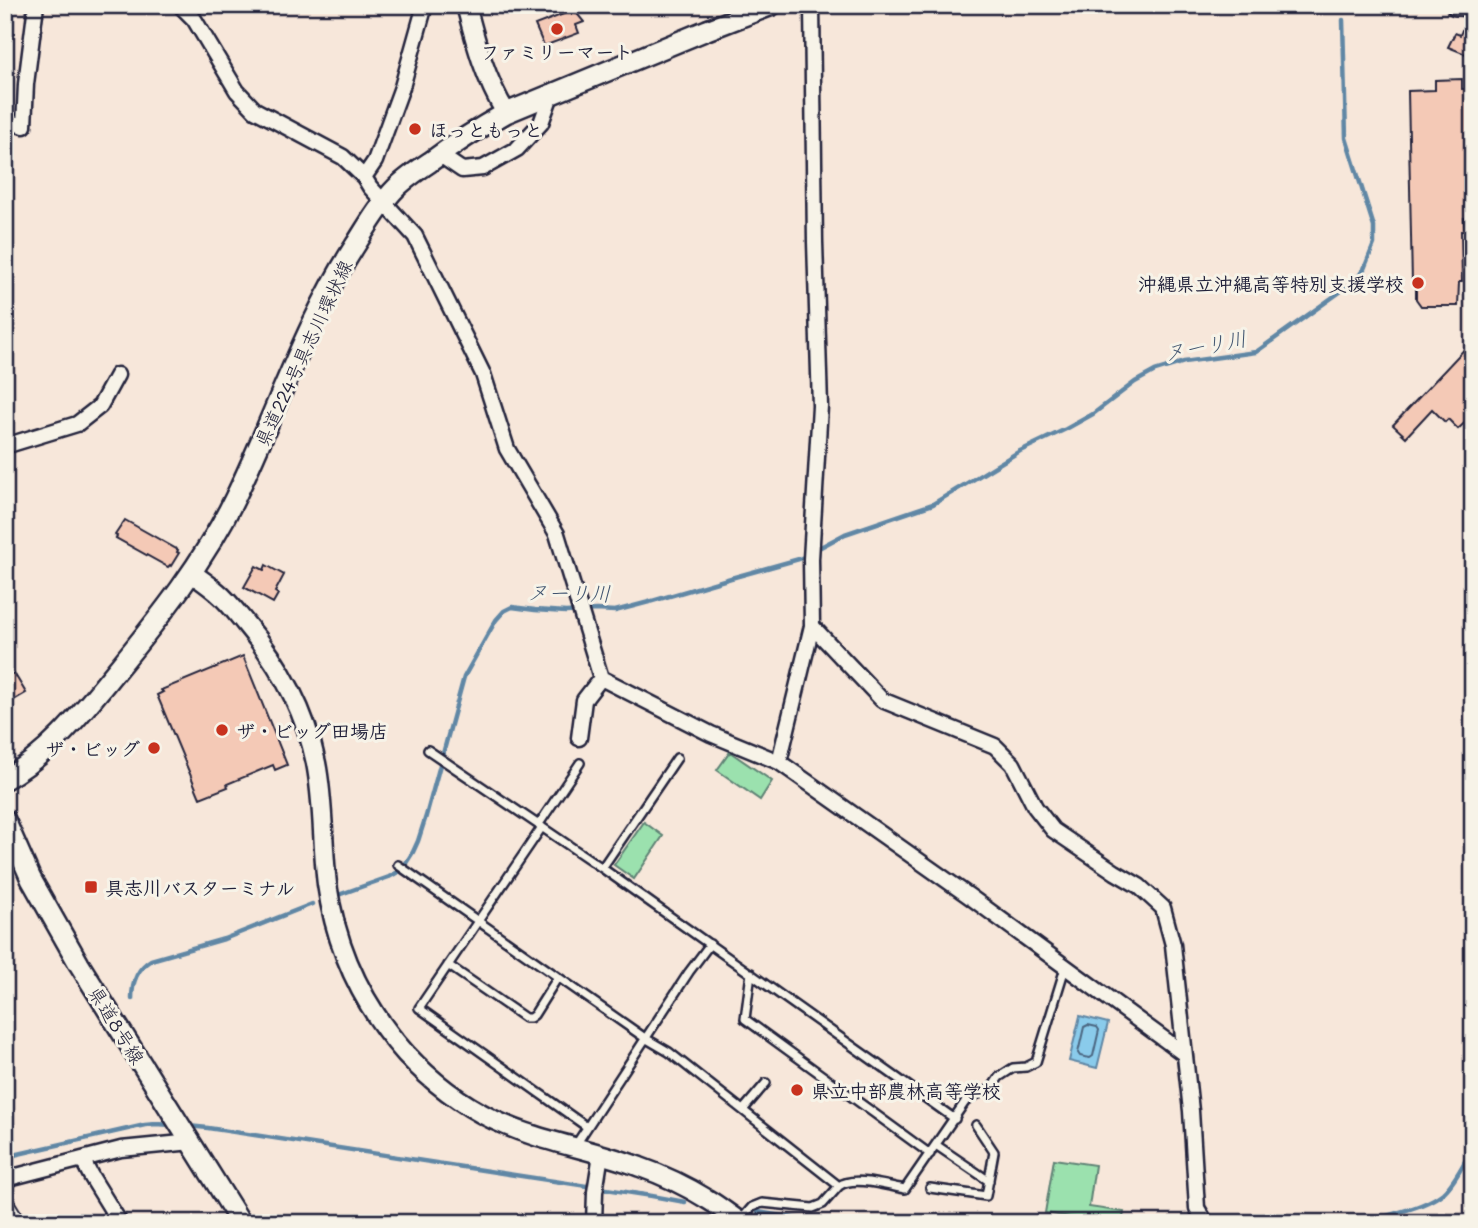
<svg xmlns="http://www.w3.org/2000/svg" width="1478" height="1228" font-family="Mali,'Klee One',sans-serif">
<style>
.green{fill:#9be1ae;stroke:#5e8274;stroke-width:2}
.water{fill:#8acbeb;stroke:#6087a5;stroke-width:2}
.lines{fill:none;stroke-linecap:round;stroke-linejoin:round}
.shore{stroke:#4c6681;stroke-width:2}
.stream{stroke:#6087a5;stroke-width:4.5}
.building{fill:#f4c9b6;stroke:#22223b;stroke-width:2}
.service-casing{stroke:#22223b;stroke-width:12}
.minor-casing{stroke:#22223b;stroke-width:19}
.tertiary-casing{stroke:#22223b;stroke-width:23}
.secondary-casing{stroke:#22223b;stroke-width:24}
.service{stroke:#f7f3e8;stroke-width:7}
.minor{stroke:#f7f3e8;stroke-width:14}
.tertiary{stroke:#f7f3e8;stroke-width:18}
.secondary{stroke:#f7f3e8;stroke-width:19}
.poi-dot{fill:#c8321e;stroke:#f7f3e8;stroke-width:2.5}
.labels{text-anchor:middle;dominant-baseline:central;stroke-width:6;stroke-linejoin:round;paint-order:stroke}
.poi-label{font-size:19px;font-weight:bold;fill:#22223b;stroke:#f7f3e8;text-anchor:start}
.street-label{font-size:19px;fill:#22223b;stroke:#f7f3e8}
.water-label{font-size:21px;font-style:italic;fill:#415570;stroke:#f7f3e8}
</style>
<rect width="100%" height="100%" fill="#f7e7da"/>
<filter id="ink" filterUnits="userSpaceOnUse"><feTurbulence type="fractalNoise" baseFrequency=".0143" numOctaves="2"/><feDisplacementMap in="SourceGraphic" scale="14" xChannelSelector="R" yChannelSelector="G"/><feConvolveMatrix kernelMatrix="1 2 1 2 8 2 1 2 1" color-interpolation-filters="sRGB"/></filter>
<g filter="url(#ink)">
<!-- green -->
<path class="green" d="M730,752L772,781L760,800L717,770Z
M644,822L663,836L634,879L614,865Z
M1054,1159L1095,1165L1089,1207L1124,1212L1122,1223H1108L1045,1213Z"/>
<!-- water -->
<path class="water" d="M1080,1016L1108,1023L1097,1068L1069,1061Z"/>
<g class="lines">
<!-- shore -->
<path class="shore" d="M1088,1025L1097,1027L1099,1030L1093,1056L1090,1058L1080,1056L1078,1053L1084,1027Z"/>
<!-- stream -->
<path class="stream" d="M815,550L845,534L933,504L1020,451L1066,429L1093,414L1135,382L1155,371L1184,362L1256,352L1354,282L1364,269L1374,244V227L1346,138L1343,20
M341,894L389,877L398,872L406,863L413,852L418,841L426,816L464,677L496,620L504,611L512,607L535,610L566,612L596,610L615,611L649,602L731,578L799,559L806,556
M132,999C132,983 136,969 151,960L224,939L312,904
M188,1126L208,1128L652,1196L685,1202
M5,1157L145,1125L156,1124L172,1125
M758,1212L822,1223
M1367,1223C1389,1213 1423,1209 1443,1193C1456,1181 1464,1162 1473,1147"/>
</g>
<!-- building -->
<path class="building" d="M574,10L584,22L576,25L579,33L544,46L535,25Z
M1462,30L1473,34V57L1448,47L1455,33L1460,35Z
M1462,79V89H1473V218H1464L1465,231H1461L1462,282H1459L1458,306H1421L1416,299V283H1412L1408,91L1435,90V80Z
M1473,340V415L1458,429L1448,419L1445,422L1432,409L1406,437L1393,425Z
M125,520L178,550L177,552L179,553L171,566L170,565L168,567L116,538L117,536L115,535Z
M266,565L284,575L275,592L278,594L273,603L244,587L256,566L264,570Z
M243,656L287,765L275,770L273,765L227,784L228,787L200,798L157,695L163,692L161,690Z
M14,673L26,693L12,701L5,688V677Z"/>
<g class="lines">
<defs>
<path id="service" d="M428,750L602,868L955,1119
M539,824L580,763
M542,827L419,1008L587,1127
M398,865L645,1038L669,1052L839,1186C853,1175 887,1186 905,1189L965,1102L976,1095L991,1089L999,1077L1013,1068L1026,1067L1036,1062L1065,968
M602,868L677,758
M448,965L525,1018H530L534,1015L558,977
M751,973L745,1019L930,1154
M743,1110L766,1083
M936,1145L989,1181
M575,1146L689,972L710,944
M930,1188L986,1196L994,1152L976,1125
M740,1221L752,1207L762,1203L813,1208L823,1204L839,1186"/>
<path id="minor" d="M180,5L194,19L237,91L255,110L343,157L364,177L370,187L415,236L483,374L507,449L557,534L601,678L711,734L779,762L969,896L1183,1053
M5,121L24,126L26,84L36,5
M440,155L462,170L483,168L517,149L541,123L551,95
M364,177L375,161L402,87L425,5
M5,446L77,424L100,406L117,375
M812,626L882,700L995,746L1013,764L1035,807L1053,830L1115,872L1139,886L1163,908L1173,945L1191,1111L1197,1208L1206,1223
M579,738L584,700L601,678
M779,762L812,626L811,559L820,406L815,242L812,5
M82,1159L91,1176L120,1223
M5,1179L121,1149L192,1142
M5,1202L18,1223
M594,1223L595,1192L601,1154"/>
<path id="tertiary" d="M466,5C476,44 485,78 506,113
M192,573C200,579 209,585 217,592C228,601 237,613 245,623C280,664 305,710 316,763C324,803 322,844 327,884C336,948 363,1006 406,1054C431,1081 461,1104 494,1120C540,1142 593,1149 640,1167C663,1175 686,1186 707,1199C719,1206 730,1215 742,1223"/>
<path id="secondary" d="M1456,5L1473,6
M5,779C50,754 83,711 115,672C160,617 204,562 235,498C276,413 305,323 356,244C368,225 380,204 396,188C406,178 418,170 430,162C454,144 479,128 506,113L707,30L772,5
M5,820L31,879L79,964L241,1223"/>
</defs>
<!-- service casing -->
<use href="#service" class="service-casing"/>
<!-- minor casing -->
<use href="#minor" class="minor-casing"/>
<!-- tertiary casing -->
<use href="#tertiary" class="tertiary-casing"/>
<!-- secondary casing -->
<use href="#secondary" class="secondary-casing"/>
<!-- service -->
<use href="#service" class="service"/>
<!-- minor -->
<use href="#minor" class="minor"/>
<!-- tertiary -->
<use href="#tertiary" class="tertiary"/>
<!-- secondary -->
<use href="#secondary" class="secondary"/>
</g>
</g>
<!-- markers -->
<g class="poi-dot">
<circle cx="557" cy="29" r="7"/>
<circle cx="415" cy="129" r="7"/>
<circle cx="1418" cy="283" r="7"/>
<circle cx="222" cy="730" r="7"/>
<circle cx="154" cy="748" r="7"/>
<rect x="84" y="880" width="14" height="14" rx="3.5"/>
<circle cx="797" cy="1090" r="7"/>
</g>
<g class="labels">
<!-- poi labels -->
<g class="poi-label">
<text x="557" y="51" text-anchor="middle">ファミリーマート</text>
<text x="429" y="129">ほっともっと</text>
<text x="1404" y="283" text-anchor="end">沖縄県立沖縄高等特別支援学校</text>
<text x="236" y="730">ザ・ビッグ田場店</text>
<text x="140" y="748" text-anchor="end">ザ・ビッグ</text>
<text x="105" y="887">具志川バスターミナル</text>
<text x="811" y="1090">県立中部農林高等学校</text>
</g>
<!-- street labels -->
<g class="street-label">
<text transform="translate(303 353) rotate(-65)">県道224号具志川環状線</text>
<text transform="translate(117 1025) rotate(58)">県道8号線</text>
</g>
<!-- water labels -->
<g class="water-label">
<text transform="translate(1205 345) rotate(-11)">ヌーリ川</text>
<text transform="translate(569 592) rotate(1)">ヌーリ川</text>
</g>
</g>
<!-- margin -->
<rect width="1478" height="1228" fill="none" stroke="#f7f3e8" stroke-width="28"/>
<rect x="14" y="14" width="1450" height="1200" fill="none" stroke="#22223b" stroke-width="2.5" filter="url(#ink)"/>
</svg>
